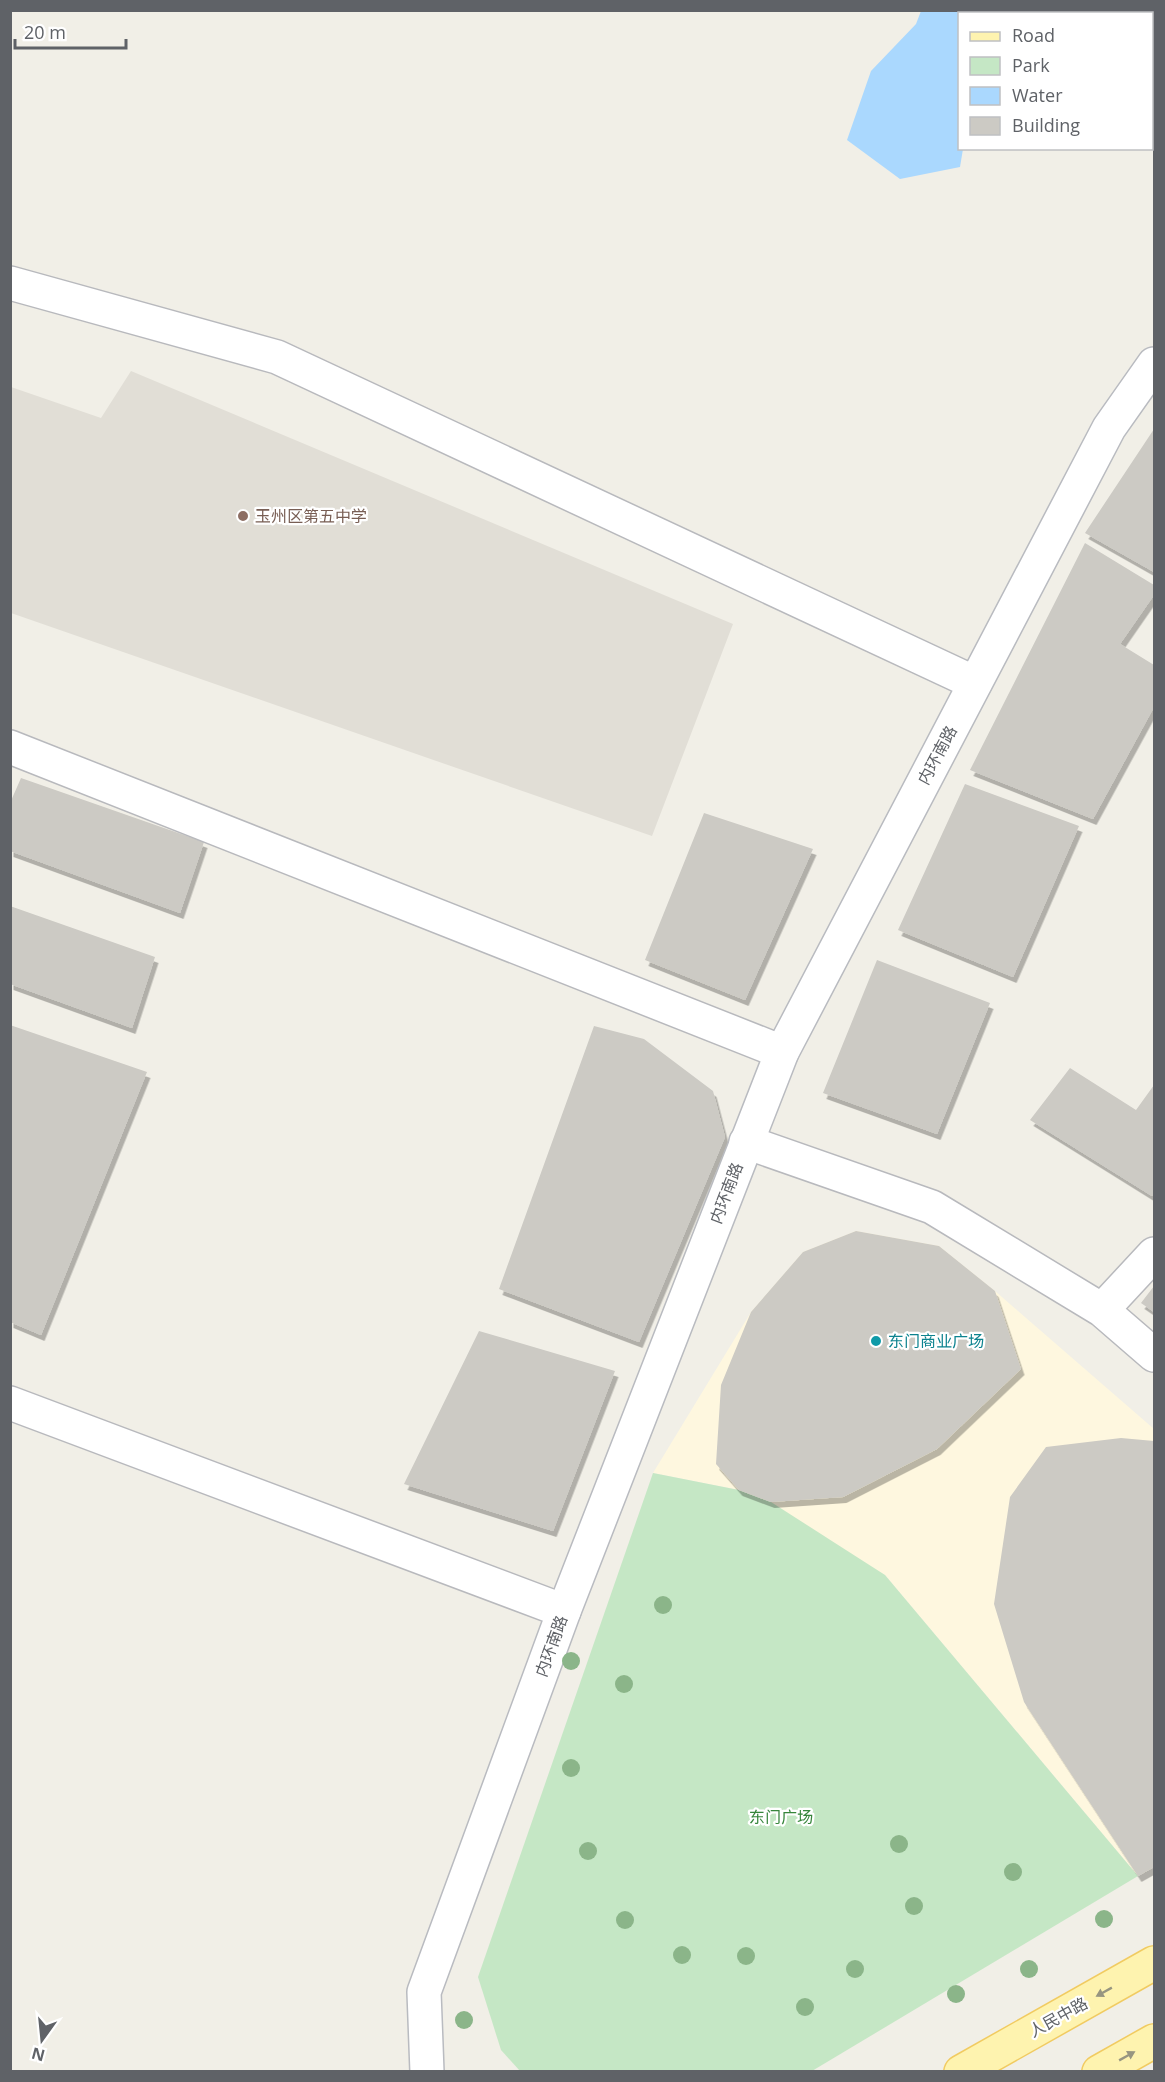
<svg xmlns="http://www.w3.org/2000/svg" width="1165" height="2082" font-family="'Open Sans','Noto Sans SC',sans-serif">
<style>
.commercial{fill:#fef7df}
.education{fill:#e1ded6}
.green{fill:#c5e7c5}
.water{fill:#aad8fe}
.building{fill:#cccac4;filter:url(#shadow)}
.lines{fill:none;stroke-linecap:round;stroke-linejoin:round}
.minor-casing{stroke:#b8b9bd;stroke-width:36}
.secondary-casing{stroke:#b9bbc0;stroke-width:36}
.primary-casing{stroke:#f1cb61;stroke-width:36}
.minor{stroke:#fff;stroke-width:33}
.secondary{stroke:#fff;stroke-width:33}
.primary{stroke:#fef3af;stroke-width:33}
.tree{fill:#8bb589}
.oneway{fill:#979580}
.education-dot{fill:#8d6e63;stroke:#fff;stroke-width:2}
.culture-dot{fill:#0f9aa8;stroke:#fff;stroke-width:2}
.labels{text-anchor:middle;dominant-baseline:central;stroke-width:4.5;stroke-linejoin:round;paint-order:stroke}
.education-label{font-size:16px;fill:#785e54;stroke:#fff;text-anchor:start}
.street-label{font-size:16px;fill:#5f6267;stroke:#fff}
.culture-label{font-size:16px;fill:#0d838f;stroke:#fff;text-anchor:start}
.park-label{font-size:16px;fill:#37863c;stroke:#fff}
</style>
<defs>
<filter id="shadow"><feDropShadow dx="3.5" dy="6" stdDeviation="0" flood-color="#0004"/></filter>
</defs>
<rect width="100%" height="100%" fill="#f1efe7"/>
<!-- commercial -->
<path class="commercial" d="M856,1231L939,1246L995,1291L1154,1429V1867L1138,1876L885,1575L739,1490L653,1473L751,1312L803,1252Z"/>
<!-- education -->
<path class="education" d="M131,371L733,624L652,836L11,613V387L101,418Z"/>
<!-- green -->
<path class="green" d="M653,1473L739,1490L771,1502L885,1575L1138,1876L812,2071H520L501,2050L478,1977Z"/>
<!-- water -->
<path class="water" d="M921,11V10L1096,11L1093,14H960V148L963,149L960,167L900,179L847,140L871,71L916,24Z"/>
<!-- building -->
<path class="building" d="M1154,429V572L1085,533Z
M1085,543L1154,585V595L1120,644L1154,665V707L1093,819L970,770Z
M21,778L204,842L180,913L10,851V803Z
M965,784L1079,826L1013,977L898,930Z
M704,813L813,849L745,1000L645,960Z
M10,906L155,957L132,1028L10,984Z
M877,960L990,1003L937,1134L823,1093Z
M10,1025L147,1072L41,1335L10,1322Z
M594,1026L644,1039L713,1091L725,1137L639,1342L499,1289Z
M1070,1068L1136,1110L1154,1085V1194L1152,1196L1030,1120Z
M856,1231L939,1246L995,1291L1021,1369L937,1449L843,1497L771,1502L739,1490L716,1464L721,1385L751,1312L803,1252Z
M1154,1286V1312L1141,1303Z
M479,1331L615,1371L553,1531L404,1484Z
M1121,1438L1154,1441V1867L1138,1876L1024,1702L994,1604L1010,1497L1046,1447Z"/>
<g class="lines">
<defs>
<path id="minor" d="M10,283L277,357L975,683
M10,747L782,1052
M746,1142L932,1207L1102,1310L1154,1355
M1102,1310L1154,1254
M10,1403L564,1611"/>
<path id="secondary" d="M427,2072L424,1992L564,1611L782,1052L1109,428L1154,364"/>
<path id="primary" d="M961,2072L1154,1963
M1099,2072L1154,2041"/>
</defs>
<!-- minor casing -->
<use href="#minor" class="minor-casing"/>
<!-- secondary casing -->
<use href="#secondary" class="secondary-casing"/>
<!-- primary casing -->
<use href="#primary" class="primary-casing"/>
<!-- minor -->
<use href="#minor" class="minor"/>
<!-- secondary -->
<use href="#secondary" class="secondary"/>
<!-- primary -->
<use href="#primary" class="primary"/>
</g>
<!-- trees -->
<g class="tree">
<circle cx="663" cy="1605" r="9"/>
<circle cx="571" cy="1661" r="9"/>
<circle cx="624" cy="1684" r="9"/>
<circle cx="571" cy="1768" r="9"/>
<circle cx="899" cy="1844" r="9"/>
<circle cx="588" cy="1851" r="9"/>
<circle cx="1013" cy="1872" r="9"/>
<circle cx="914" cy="1906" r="9"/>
<circle cx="1104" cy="1919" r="9"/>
<circle cx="625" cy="1920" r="9"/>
<circle cx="682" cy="1955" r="9"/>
<circle cx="746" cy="1956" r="9"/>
<circle cx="855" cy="1969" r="9"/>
<circle cx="1029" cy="1969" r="9"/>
<circle cx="956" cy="1994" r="9"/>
<circle cx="805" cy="2007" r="9"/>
<circle cx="464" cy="2020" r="9"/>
</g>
<!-- one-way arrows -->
<defs><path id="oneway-solid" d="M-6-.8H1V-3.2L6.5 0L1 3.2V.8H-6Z" transform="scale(1.5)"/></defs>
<g class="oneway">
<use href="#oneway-solid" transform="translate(1104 1992) rotate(151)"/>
<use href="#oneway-solid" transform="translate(1127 2056) rotate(-29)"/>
</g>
<!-- markers -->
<circle class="education-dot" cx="243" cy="516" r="6"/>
<circle class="culture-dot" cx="876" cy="1341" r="6"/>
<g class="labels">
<!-- education labels -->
<g class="education-label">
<text x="255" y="516">玉州区第五中学</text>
</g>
<!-- street labels -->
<g class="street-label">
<text transform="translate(937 755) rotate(-62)">内环南路</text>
<text transform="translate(726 1193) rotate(-69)">内环南路</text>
<text transform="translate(551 1646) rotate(-70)">内环南路</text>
<text transform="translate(1058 2017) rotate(-29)">人民中路</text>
</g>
<!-- culture labels -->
<g class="culture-label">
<text x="888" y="1341">东门商业广场</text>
</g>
<!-- park labels -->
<g class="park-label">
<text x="781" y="1817">东门广场</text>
</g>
</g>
<!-- border -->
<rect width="1165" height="2082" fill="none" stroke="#5f6267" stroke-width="24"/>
<!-- legend -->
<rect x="958" y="12" width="195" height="138" fill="#ffffff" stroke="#bfc0c2" stroke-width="1.5"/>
<rect x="970" y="32" width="30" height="9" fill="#fef3af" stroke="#bfc0c2" stroke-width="1.5"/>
<text x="1012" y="42" font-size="18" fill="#5f6267">Road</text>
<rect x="970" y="57" width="30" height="18" fill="#c5e7c5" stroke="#bfc0c2" stroke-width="1.5"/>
<text x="1012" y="72" font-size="18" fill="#5f6267">Park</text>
<rect x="970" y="87" width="30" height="18" fill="#aad8fe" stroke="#bfc0c2" stroke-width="1.5"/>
<text x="1012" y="102" font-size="18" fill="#5f6267">Water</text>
<rect x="970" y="117" width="30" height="18" fill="#cccac4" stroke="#bfc0c2" stroke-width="1.5"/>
<text x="1012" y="132" font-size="18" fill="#5f6267">Building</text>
<!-- north arrow -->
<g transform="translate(42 2040) rotate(195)" stroke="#ffffff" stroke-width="4.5" paint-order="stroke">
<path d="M0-4.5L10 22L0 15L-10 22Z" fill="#5f6267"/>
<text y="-9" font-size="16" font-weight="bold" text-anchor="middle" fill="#5f6267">N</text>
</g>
<!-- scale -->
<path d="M15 39v9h111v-9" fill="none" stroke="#5f6267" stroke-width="3"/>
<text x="24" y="39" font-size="18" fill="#5f6267" stroke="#ffffff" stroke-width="4.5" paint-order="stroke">20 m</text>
</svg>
